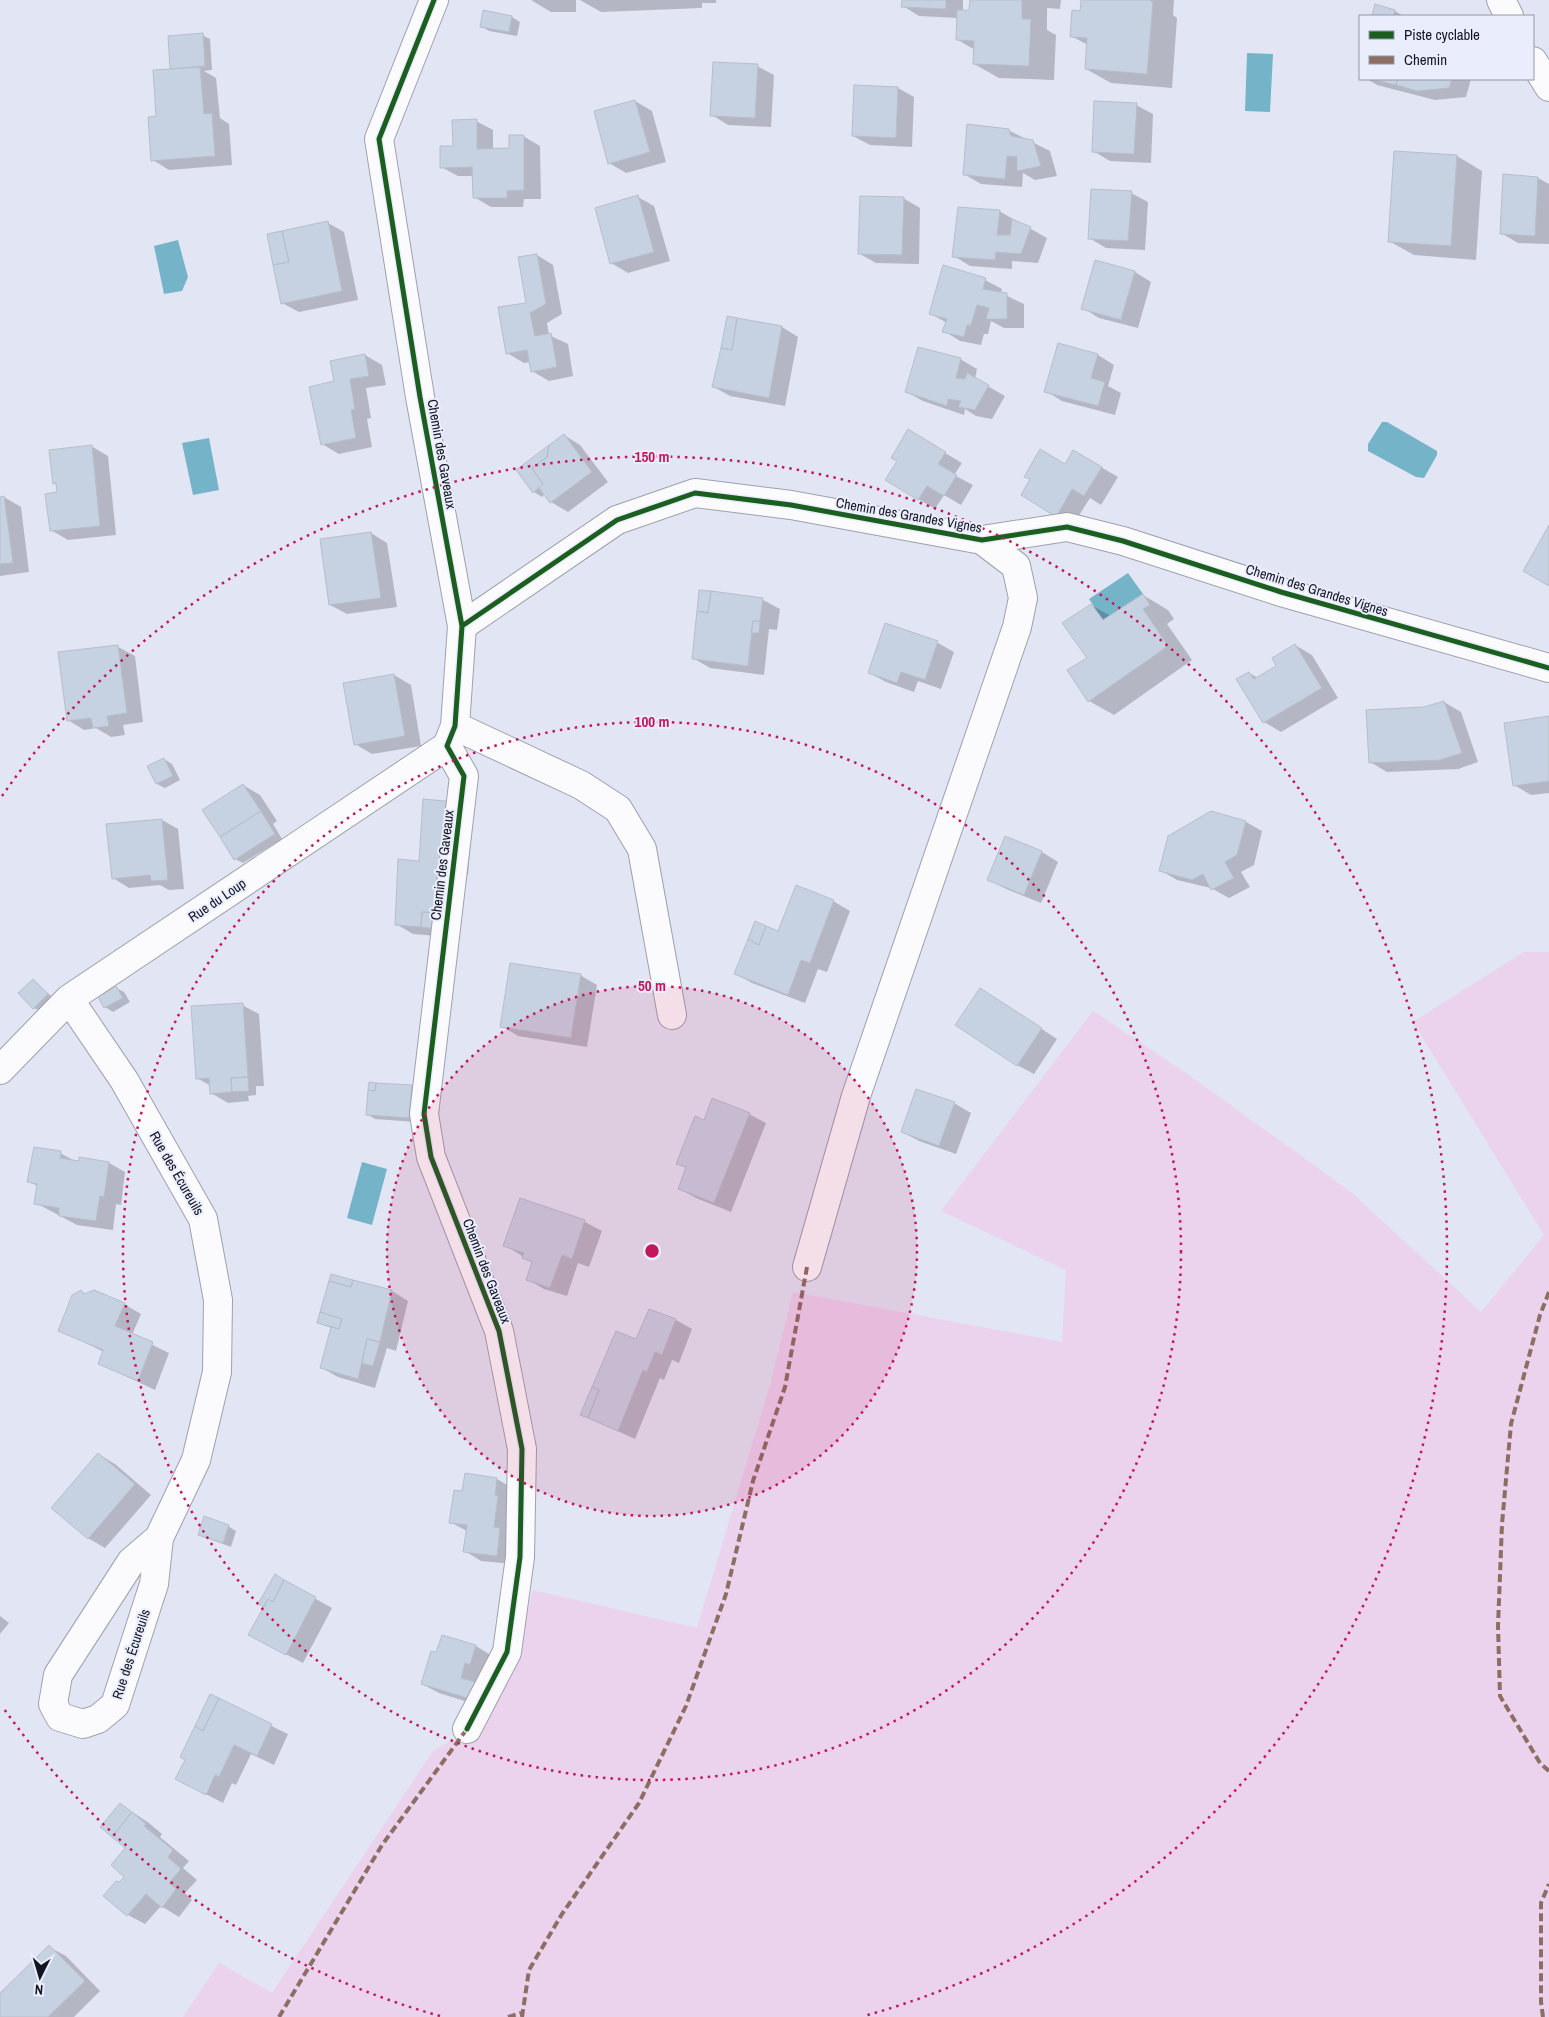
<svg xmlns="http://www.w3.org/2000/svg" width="1549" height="2017" font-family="'Archivo Narrow',sans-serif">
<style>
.green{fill:#ebd2ed}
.water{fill:#75b4c8}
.shadow{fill:#0003}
.building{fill:#c6d2e2;stroke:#b7beca}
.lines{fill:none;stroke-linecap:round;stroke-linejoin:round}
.street-casing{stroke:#9ea1ad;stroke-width:30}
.secondary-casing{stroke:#9ea1ad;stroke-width:30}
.street{stroke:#fbfbfd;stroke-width:28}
.secondary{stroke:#fbfbfd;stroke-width:28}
.quiet{stroke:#8d6e63;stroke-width:4;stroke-dasharray:8 4;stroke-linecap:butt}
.cycleway-casing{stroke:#eaeefc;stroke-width:8}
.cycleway{stroke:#1b5e20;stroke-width:5}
.ring{fill:none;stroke:#c2185b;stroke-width:2.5;stroke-dasharray:2.5 5}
.labels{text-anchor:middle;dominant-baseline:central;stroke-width:4;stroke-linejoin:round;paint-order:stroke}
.street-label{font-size:14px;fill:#131521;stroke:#eaeefc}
.centre{fill:#c2185b;stroke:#eaeefc;stroke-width:2.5}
.ring-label{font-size:15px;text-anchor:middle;font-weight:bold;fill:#c2185b;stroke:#eaeefc;stroke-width:4;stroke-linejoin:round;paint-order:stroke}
</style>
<rect width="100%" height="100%" fill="#e2e5f4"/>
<!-- green -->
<path class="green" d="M1524,952H1549V2017H183L219,1963L272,1993L433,1751L489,1719L516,1657L533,1590L697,1628L770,1385L793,1292L1062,1342L1066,1270L941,1211L1093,1011L1196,1080L1351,1192L1481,1312L1544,1235L1413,1022Z"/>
<!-- water -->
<path class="water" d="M1247,53L1273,54L1270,112L1245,111Z
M178,240L188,277L182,291L164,294L154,246Z
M1382,422H1387L1437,451V455L1424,478L1416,477L1368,451V444Z
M209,438L219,490L193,495L182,443Z
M1128,573L1143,594L1103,620L1089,599Z
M362,1162L387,1169L372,1225L347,1218Z"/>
<!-- shadow -->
<path class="shadow" d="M531,0H576V12H551Z
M580,0H716V3H702V8L601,12Z
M903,0H963V11H971V0H1061L1060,9L1047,8V30L1056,35L1054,80L999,78L974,64L975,50L958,40V18L919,16L903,6Z
M1082,0H1174L1173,15L1177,18L1172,88L1111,83L1086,69L1088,45L1071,36L1081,12Z
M1376,6L1395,11L1403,16H1373Z
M512,17L520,22L517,36L489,31L481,26Z
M202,35L210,39L212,70L204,71L216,78L220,118L229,124L232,165L169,170L153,160L172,70Z
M757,66L774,75L771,127L728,125L712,115Z
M1367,79H1471L1466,97L1435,100L1377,85Z
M898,88L914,97L912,147L870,145L853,136Z
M635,101L652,111L666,162L626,173L609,163Z
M1136,105L1153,114L1151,163L1110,161L1093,151Z
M476,121L493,130V150L510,149L523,136L540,146L541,199H524L523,207H491L474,197V176H458L441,167Z
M1008,130L1050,151L1057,176L1035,180L1023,173L1022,187L981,184L964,174Z
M1457,156L1482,171L1476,260L1414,255L1389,241Z
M1505,176L1538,178L1549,184V244L1518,243L1501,233Z
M1131,193L1148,202L1145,250L1106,248L1089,238Z
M638,197L654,206L670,261L628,273L611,263Z
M903,198L920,208L919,264L876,263L860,254Z
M999,211L1047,238L1038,263L1012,261V269L970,266L954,256Z
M328,223L344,232L358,300L299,312L282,303Z
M537,255L553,265L562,314L547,323L549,335L568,344L573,376L549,381L532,371L530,362L524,363L507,353L527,304Z
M1135,272L1151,282L1138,328L1099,318L1083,308Z
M985,280L1002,289L1001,293L1024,304V328H1004L991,321L988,334H984L981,345L960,341L944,331L947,323L931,314Z
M728,318L782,327L798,337L785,406L730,396L714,387Z
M365,355L382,365L386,385L366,388L371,418L367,419L372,447L339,454L322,444L336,382Z
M1098,355L1114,365L1108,386L1121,393L1115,415L1062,401L1046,391Z
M960,359L977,369L975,379L1005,396L992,419L976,416L965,409L964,415L923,401L907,392Z
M564,435L580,445L608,482L568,512L551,502L545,494L542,497L534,492L518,470Z
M925,441L962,463L954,475L973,485L961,505L944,495L935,509L887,480L899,461Z
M91,446L108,456L116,535L68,540L51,530L58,493L57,485L55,483Z
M1074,451L1118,477L1101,505L1090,498L1073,525L1022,495L1066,465Z
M4,497L21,507L29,572L0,576V498Z
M371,533L387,543L397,607L347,614L330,605Z
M701,591L763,600L780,609L777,630L769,629L764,675L710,668L693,658Z
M1143,595L1168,610L1174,619L1167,624L1192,660L1114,715L1089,701L1088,658L1091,605L1111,616Z
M886,625L938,643L954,652L941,689L918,681L914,692L886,682L870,673Z
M1295,645L1312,655L1338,698L1281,732L1264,722L1249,673L1258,678L1278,666Z
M118,647L135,656L143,722L123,725L125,735L111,737L96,728L84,730L68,720Z
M394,675L411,685L421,746L372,754L355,744Z
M1444,702L1461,712L1478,762L1458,769L1387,772L1370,762L1424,708Z
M1549,717V793L1531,795L1514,785Z
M164,759L172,764L180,780L165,788L157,784L149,766Z
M243,785L260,795L277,821L273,824L282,839L243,863L235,859Z
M473,813L468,875L458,874L437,936L413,934L396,924L420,862Z
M162,820L178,829L184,889L169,890L160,885L129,888L113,878Z
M1246,822L1262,831L1254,865L1241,872L1250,887L1229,898L1211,888L1177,880L1160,870Z
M1006,838L1042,852L1058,862L1041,903L1006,889L989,879Z
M833,901L850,911L827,972L818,969L805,1003L752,983L736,974Z
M580,975L597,985L587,1047L518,1036L502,1026Z
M33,981L55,999L42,1012L34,1008Z
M116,988L124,992L130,1002L113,1012L105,1007L100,998Z
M981,989L1057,1039L1034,1074L1017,1065Z
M242,1005L259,1014L264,1086H256V1095L248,1096L249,1101L228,1103L211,1093V1086L197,1078Z
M411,1087L419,1091L416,1122L375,1119L367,1114Z
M954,1103L971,1113L956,1154L919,1141L902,1132Z
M749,1114L766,1123L731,1212L696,1198L679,1188L687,1168L678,1163L704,1121Z
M60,1153L75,1161L109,1163L125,1172L121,1205L116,1204L113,1230L77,1225L36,1203L37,1186L28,1181Z
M521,1199L585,1222L602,1231L589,1267L578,1263L567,1296L544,1289L527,1279L533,1263L505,1245Z
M331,1276L392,1291L408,1301L396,1351L387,1348L375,1388L338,1377L322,1368L331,1328L319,1323Z
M81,1292L124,1304L141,1314L132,1335L169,1353L155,1390L100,1364L104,1352L59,1330Z
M650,1310L676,1320L692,1329L679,1363L672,1360L664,1380L660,1378L635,1439L582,1415L637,1341Z
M98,1454L115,1464L151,1495L105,1548L88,1538Z
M466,1475L497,1479L514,1489L513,1564L481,1561L465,1551L467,1531L450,1522L463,1493Z
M228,1526L236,1531L231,1547L199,1535Z
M275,1576L332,1608L303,1663L266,1644L265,1606Z
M0,1616L9,1623L0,1634Z
M476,1646L492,1656L487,1708L439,1693L422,1684L437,1654Z
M210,1696L288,1734L274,1765L251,1754L236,1785L232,1783L223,1803L194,1788L187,1759Z
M120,1804L149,1823L162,1834L160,1837L189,1861L183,1868L197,1880L185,1893L192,1900L179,1917L161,1906L145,1924L128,1915L105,1896L125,1876L127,1848Z
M49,1947L66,1956L100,1991L74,2017H0V1995Z"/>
<!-- building -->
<path class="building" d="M902,0H946V9L901,7Z
M970,0H1022V19H1031L1029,66L973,64L974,41L956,40L957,10H969Z
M1081,0H1149L1153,2L1147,74L1085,69L1087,38L1070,37L1072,10L1080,11Z
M1375,4L1395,10L1394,16H1372Z
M483,10L512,16L509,32L480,27Z
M203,33L205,66L170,69L168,36Z
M713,62L758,64L755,118L710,116Z
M200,67L204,114L212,113L215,156L151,161L148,117L156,116L153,70Z
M1371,79H1397L1396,85Z
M1397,79H1452L1449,88L1417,91L1396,85Z
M854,85L898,87L896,138L852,136Z
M635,100L650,152L608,164L594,111Z
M1094,101L1137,103L1134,154L1092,152Z
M477,119V149L509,148V135H524V190L507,191V198H473L472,167L440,168V146H453L452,120Z
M967,124L1009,129L1011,136L1033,140L1041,166L1017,171V157L1007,156L1005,179L963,175Z
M1394,151L1457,155L1451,246L1388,242Z
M1503,174L1538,177L1535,236L1500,234Z
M1091,189L1132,191L1128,241L1088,239Z
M638,195L654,252L610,264L595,208Z
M860,196L904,197L902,255L858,254Z
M958,207L1000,210L997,235H1010L1012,219L1031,227L1021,254L996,252L995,260L952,257Z
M328,221L342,291L281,304L273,265L289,262L282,231Z
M282,231L289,262L273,265L267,234Z
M537,254L546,304L530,313L535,336L551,333L557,367L531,372L527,350L506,354L498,307L526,303L518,257Z
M1095,260L1135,271L1121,320L1081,309Z
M943,265L986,278L983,289L1007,293V319H986L989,308L977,305L971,325H967L964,337L942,332L947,319L929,314Z
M727,316L737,318L732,350L721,348Z
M737,318L782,326L769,398L712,387L721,348L732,350Z
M1058,343L1098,354L1091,378L1105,382L1098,406L1044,392Z
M918,347L961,358L956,378L965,379L967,373L989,385L975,410L958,407L961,401L948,399L947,406L905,392Z
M365,354L369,376L350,379L355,409L351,410L356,438L321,445L309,387L334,381L330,361Z
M908,429L946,452L938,464L957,475L944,496L927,486L918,500L885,480L897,461L891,458Z
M564,434L592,472L550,503L539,488L543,484L532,468L547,457L549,445Z
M92,445L100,526L50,531L45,494L57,492L56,483L53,484L49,450Z
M549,445L547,457L532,468L543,484L533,493L516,470Z
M1040,449L1065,464L1073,450L1102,467L1084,496L1072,489L1056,517L1021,495L1030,479L1024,477Z
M4,496L13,563L0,564V497Z
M1549,525V586L1523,571Z
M371,532L381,598L329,605L320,539Z
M699,590L711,591L708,613L697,611Z
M711,591L763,598L760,621H753L748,666L692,659L697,611L708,613Z
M1143,594L1150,605L1143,609L1168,646L1088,702L1067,670L1087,658L1062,623L1091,604L1103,620Z
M753,621H760L759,633H751Z
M885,623L938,641L925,680L901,672L897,683L868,673Z
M1295,644L1322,688L1263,723L1236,679L1249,672L1254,679L1276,666L1272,658Z
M118,645L127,713L107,716L109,726L93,728L91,718L67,721L58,652Z
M394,674L405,736L354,745L343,683Z
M1444,701L1462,753L1440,760L1369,763L1366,710L1424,707Z
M1549,716V781L1513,786L1504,723Z
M164,758L173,776L156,784L147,766Z
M243,784L261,811L220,837L202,810Z
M423,799L456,802L438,913L422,912L421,927L395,925L398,859L419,861Z
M261,811L275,834L234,860L220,837Z
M1211,811L1246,821L1237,855L1225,862L1234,878L1211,890L1203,874L1192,880L1159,871L1168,836Z
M162,819L168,880L151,881L150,875L112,879L106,824Z
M1005,836L1042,851L1024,895L987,880Z
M796,885L834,900L810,963L801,960L788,995L734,974L748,939L759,945L766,926L778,931Z
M422,912L438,913L437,929L421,927Z
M755,921L766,926L759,945L748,939Z
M510,963L581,974L571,1038L500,1027Z
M33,979L48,994L33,1009L18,993Z
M116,986L123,998L104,1008L98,997Z
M980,988L1042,1028L1017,1066L955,1025Z
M243,1003L248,1077L231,1078L232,1092L210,1094L209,1078L196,1079L191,1006Z
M248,1077L249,1091L232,1092L231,1078Z
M369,1082L376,1083L375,1091L368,1090Z
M376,1083L412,1085L409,1118L366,1115L368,1090L375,1091Z
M916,1089L955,1102L939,1146L901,1132Z
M712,1098L750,1113L714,1203L678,1189L686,1167L676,1164L695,1116L704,1120Z
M34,1147L61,1151L60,1158L79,1161V1157L109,1162L104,1197L100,1196L96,1221L59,1216V1208L34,1204L37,1184L27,1182Z
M520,1198L585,1220L572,1259L562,1255L550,1288L526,1280L532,1262L522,1258L524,1253L503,1246Z
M331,1274L353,1280L351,1287L329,1281Z
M353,1280L392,1290L380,1342L367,1339L358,1379L320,1368L331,1327L339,1329L342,1319L320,1312L329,1281L351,1287Z
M81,1290L84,1294L94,1290L125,1303L115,1326L153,1342L138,1381L98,1364L103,1350L58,1331L72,1295Z
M649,1309L676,1319L662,1355L655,1352L647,1372L643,1370L618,1431L588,1418L599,1390L592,1387L616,1331L636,1339Z
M320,1312L342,1319L339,1329L317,1323Z
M367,1339L380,1342L373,1366L362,1363Z
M592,1387L599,1390L588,1418L580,1415Z
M98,1453L135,1484L88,1539L51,1508Z
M465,1473L497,1478L495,1495L498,1496L494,1527L500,1528L497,1556L463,1552L467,1525L449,1523L454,1490L462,1491Z
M204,1516L229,1525L223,1543L198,1535Z
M275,1574L284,1580L273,1602L268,1599L264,1607L258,1604Z
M284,1580L316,1597L286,1655L248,1635L268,1599L273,1602Z
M442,1635L476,1645L470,1665L465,1663L461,1678L475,1682L470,1699L421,1684L431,1651L436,1652Z
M210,1694L219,1698L203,1731L195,1726Z
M219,1698L272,1724L257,1756L234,1745L219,1777L215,1775L206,1795L175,1779L185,1760L180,1757L195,1726L203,1731Z
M120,1803L132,1812L112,1837L100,1827Z
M132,1812L146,1824L144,1826L173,1850L168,1857L181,1869L169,1883L176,1889L162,1908L146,1894L127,1916L103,1896L116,1881L119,1882L124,1877L111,1865L125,1848L112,1837Z
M49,1945L85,1981L48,2017H0V1993Z"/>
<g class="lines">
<defs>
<path id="street" d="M434,0L379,139L420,397L462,626L455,726L447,746L464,776L424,1114L431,1157L499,1331L522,1449L520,1557L507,1652L467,1729
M462,626L617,520L695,493L791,505L982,540L1067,527L1123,541L1281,592L1549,668
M455,726L581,785L618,809L642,849L672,1015
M69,999L124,1080L203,1219L218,1300L217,1372L196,1460L159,1538L154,1584L115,1705L98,1719L83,1724L60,1717L53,1704L58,1675L131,1562L159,1538
M0,1070L69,999L447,746
M807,1267L856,1096L1017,627L1023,598L1016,566L982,540"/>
<path id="secondary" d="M1501,0L1509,16
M1533,61L1549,87"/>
</defs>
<!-- street casing -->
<use href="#street" class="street-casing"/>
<!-- secondary casing -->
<use href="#secondary" class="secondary-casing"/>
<!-- street -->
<use href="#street" class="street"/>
<!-- secondary -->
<use href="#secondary" class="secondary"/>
<!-- quiet -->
<path class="quiet" d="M1549,1292L1540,1315L1511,1424L1502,1524L1498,1626L1500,1696L1540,1763L1549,1771
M279,2017L382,1845L467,1729
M508,2017L521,2013
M522,2017L529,1970L562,1914L639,1803L686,1706L726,1594L753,1481L785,1387L807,1267
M1543,2017L1541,2002V1903L1549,1884"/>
<defs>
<path id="cycleway" d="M434,0L379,139L420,397L462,626L455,726L447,746L464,776L424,1114L431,1157L499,1331L522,1449L520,1557L507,1652L467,1729
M462,626L617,520L695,493L791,505L982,540L1067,527L1123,541L1281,592L1549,668"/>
</defs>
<!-- cycleway casing -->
<use href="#cycleway" class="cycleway-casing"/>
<!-- cycleway -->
<use href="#cycleway" class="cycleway"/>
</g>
<!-- distance rings -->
<circle cx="652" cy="1251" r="265" fill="#c2185b" fill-opacity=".12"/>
<g class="ring">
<circle cx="652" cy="1251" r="265"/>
<circle cx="652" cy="1251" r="529"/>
<path d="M440 2016A794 794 0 0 1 2 1706M2 796A794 794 0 1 1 864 2016"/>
</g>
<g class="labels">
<!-- street labels -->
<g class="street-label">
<text transform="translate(442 454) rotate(80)">Chemin des Gaveaux</text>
<text transform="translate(909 515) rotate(10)">Chemin des Grandes Vignes</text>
<text transform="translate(1317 590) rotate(17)">Chemin des Grandes Vignes</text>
<text transform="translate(442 865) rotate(-83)">Chemin des Gaveaux</text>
<text transform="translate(217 900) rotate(-34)">Rue du Loup</text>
<text transform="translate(177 1173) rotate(60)">Rue des Écureuils</text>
<text transform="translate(487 1271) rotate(69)">Chemin des Gaveaux</text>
<text transform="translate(131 1654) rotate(-72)">Rue des Écureuils</text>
</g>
</g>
<circle cx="652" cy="1251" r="8" class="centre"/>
<g class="ring-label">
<text x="652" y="462">150 m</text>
<text x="652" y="727">100 m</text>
<text x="652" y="991">50 m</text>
</g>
<!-- legend -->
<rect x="1359" y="15" width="175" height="65" fill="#eaeefc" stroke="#9497a4"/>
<rect x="1369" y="31" width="25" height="8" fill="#1b5e20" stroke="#9497a4"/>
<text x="1404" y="40" font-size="15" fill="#131521">Piste cyclable</text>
<rect x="1369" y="56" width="25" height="8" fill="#8d6e63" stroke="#9497a4"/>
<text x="1404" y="65" font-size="15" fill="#131521">Chemin</text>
<!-- north arrow -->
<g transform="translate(40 1977) rotate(185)" stroke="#eaeefc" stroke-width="4" paint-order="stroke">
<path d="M0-4L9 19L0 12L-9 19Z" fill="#131521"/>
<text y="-8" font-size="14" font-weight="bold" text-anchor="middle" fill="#131521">N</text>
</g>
</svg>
